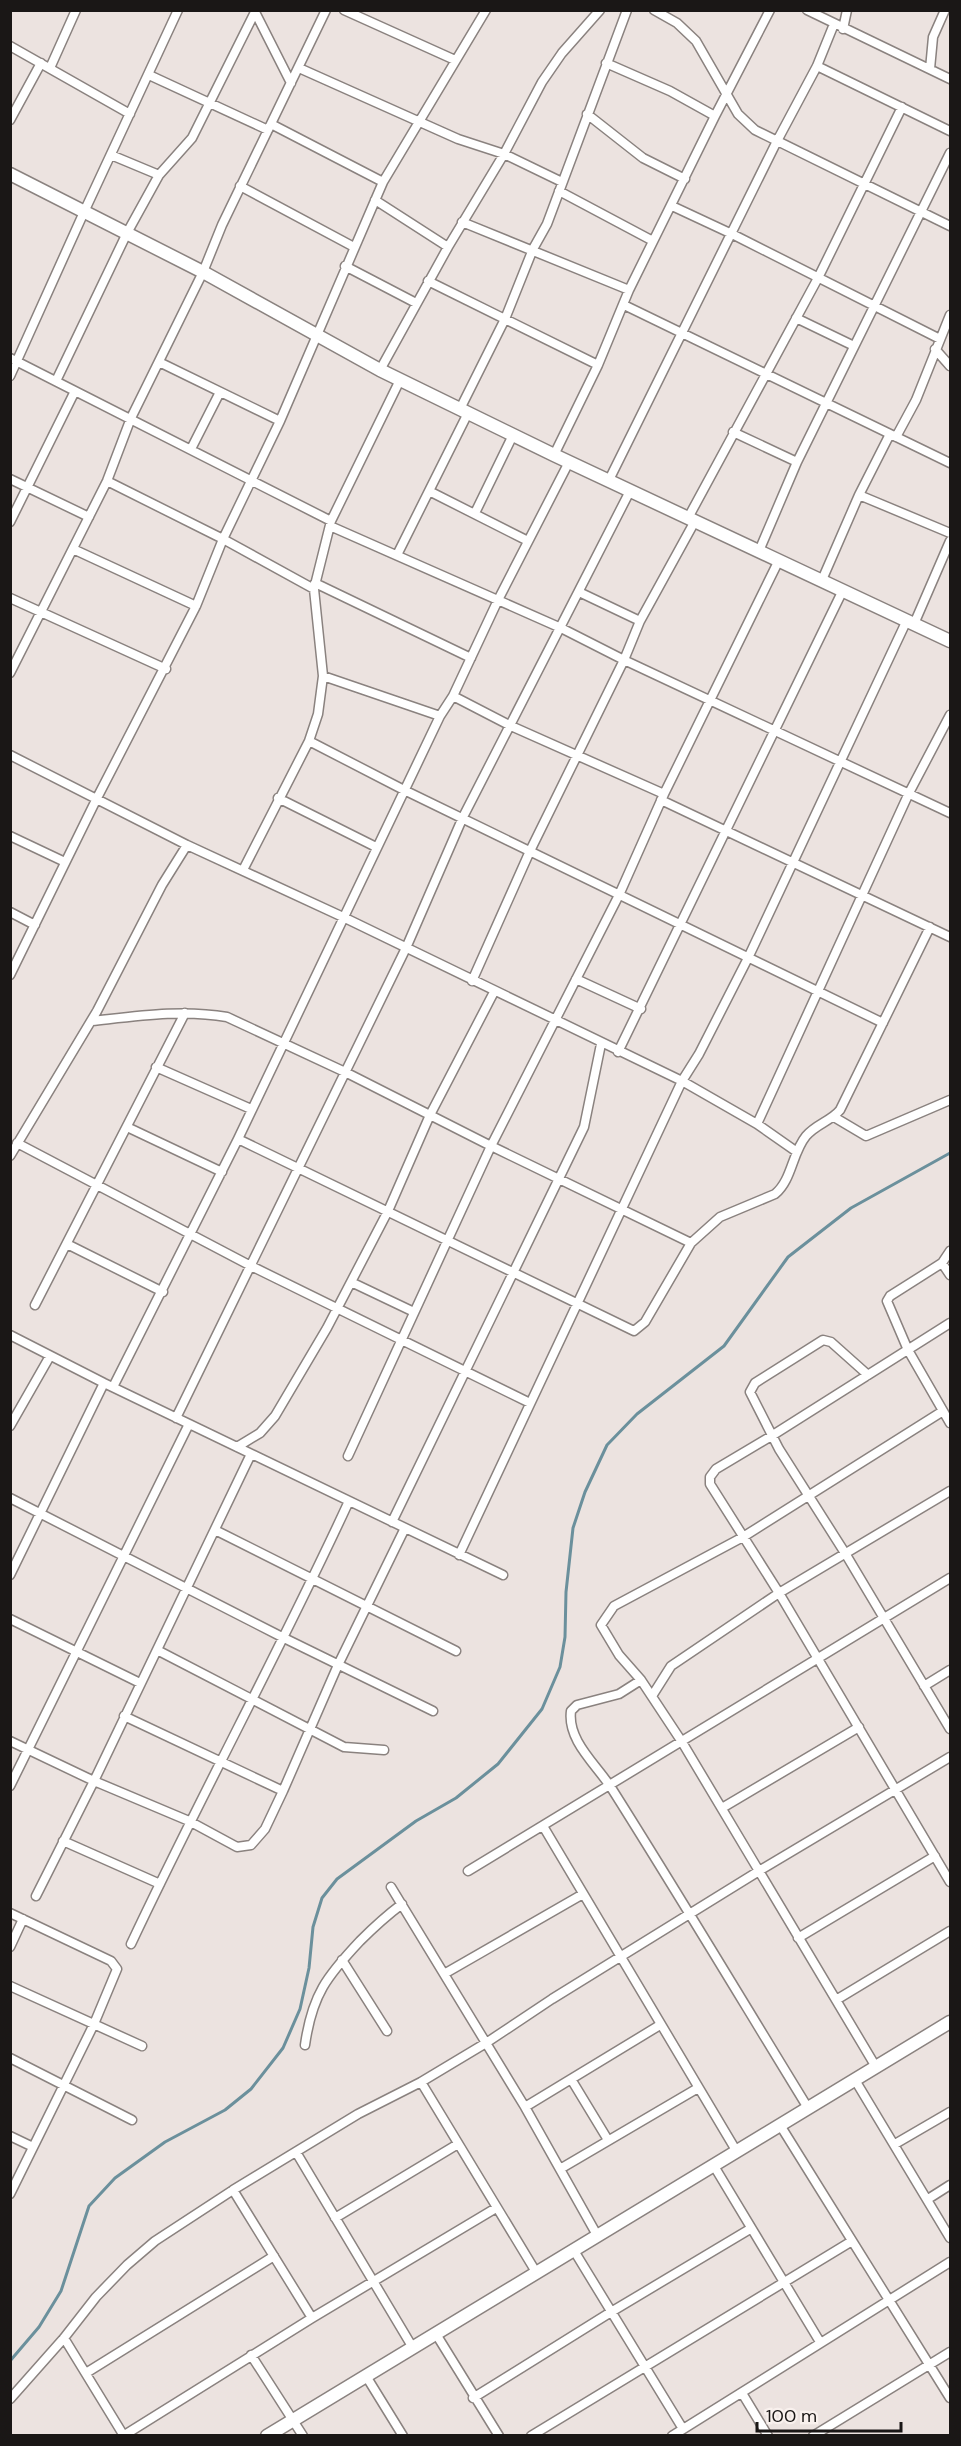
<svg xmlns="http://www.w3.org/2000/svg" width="961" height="2446" font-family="'DM Sans',sans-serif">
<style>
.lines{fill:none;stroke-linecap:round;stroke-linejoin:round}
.stream{stroke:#6b909c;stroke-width:3}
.street-casing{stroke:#8a827f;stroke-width:11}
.secondary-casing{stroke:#8a827f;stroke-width:15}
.street{stroke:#fff;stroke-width:8}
.secondary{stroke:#fff;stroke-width:12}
</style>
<rect width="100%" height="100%" fill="#ece3e0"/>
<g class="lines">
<!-- stream -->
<path class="stream" d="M10,2361L39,2327L61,2291L89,2206L115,2178L165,2142L225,2110L251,2089L283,2048L300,2009L309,1968L313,1927L322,1898L337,1879L416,1821L456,1798L498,1764L542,1709L560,1667L565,1637L566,1592L573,1528L585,1492L607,1445L637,1414L724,1346L788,1257L851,1208L950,1153"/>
<defs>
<path id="street" d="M254,10L291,83
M344,10L455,60
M654,10L677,23L696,41L738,114L755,130L950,226
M807,10L950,79
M843,29L847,10
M10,46L130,114
M606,63L670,91L715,116
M817,66L950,131
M50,68L76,10
M299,68L458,139L504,154L562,182
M930,69L933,37L945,10
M149,75L268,130
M587,114L643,158L685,179
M10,120L41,63
M271,124L383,182
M111,155L159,175
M240,186L354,247
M559,191L653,241
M375,200L448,247
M672,206L732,234L940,339
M462,222L629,290
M345,266L416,303
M428,281L598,365
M624,305L950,463
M796,318L854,346
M935,349L950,366
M10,358L331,521
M159,362L280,421
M380,370L448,247L504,154L542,82L562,53L600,10
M10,376L84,212L178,10
M56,381L127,233L159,175L192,138L256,10
M460,409L505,319L533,249L547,224L627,10
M733,432L797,462
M896,437L916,400L950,315
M191,449L220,392
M554,455L598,365L629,290L715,116L770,10
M10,479L89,517
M609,480L777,141L817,66L834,24
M107,481L223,539L314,589
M429,491L528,541
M859,495L950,533
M475,513L513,435
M688,518L818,278L902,107
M10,522L75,391
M330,526L561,628L624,660L950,813
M73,549L196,606
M759,551L797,462L950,153
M397,555L468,413
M822,580L859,495L890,434
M315,583L471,658
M579,592L640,621
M10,598L166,669
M914,624L950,541
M10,673L107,481L131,418L203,272L222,225L326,10
M323,676L440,716
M453,696L511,726L664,794
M309,741L404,790L883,1023
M10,755L187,845L343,917L682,1081L757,1124L797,1152
M278,798L376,847
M661,800L950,937
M10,836L65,862
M243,870L309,741L318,714L323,676L314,589L331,521L400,380
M10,912L35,925
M10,975L97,798L196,606L223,539L280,421L383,182L486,10
M576,979L641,1009
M472,981L530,851L624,660L640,621L695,521
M92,1021C137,1016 182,1009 227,1017L345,1072L491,1146L691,1243
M618,1052L843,590
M156,1067L251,1109
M834,1117L866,1136L950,1100
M757,1124L909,793L950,715
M127,1127L222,1172
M238,1139L634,1331L645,1322L691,1243L720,1217L775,1194C792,1180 792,1153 806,1136C816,1124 831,1121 840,1110L930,927
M17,1143L251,1266L530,1403
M10,1156L97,1011L162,885L187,845
M67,1244L163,1292
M950,1251L942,1263L890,1296L887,1301L908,1350L950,1423
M942,1263L950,1275
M351,1282L414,1312
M35,1305L185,1013
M950,1323L773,1435L716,1469L710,1477V1484L779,1593L950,1882
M10,1335L104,1383L503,1575
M868,1375L831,1342L823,1340L755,1383L750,1392L779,1449L845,1553L950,1729
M113,1387L238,1139L440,716L453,696L498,600L569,462
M176,1418L406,948L463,817L630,491
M10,1426L50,1356
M237,1447L260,1433L275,1416L327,1328L388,1211L430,1115L494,992
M348,1456L491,1146L619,895L664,794L779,560
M10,1498L284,1638L433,1711
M392,1522L584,1127L601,1044
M215,1530L456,1651
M459,1555L682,1081L699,1054L748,958L907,620
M10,1575L104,1383
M10,1619L140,1683
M157,1650L344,1747L384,1750
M641,1680L619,1694L577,1705L571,1711C567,1741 597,1765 612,1789C679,1895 743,2002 808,2108
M924,1686L950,1670
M652,1696L671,1666L779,1593L950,1491
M124,1716L283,1791
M10,1741L94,1781L189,1821L237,1847L251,1845L265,1829L283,1791L338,1665L405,1528
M10,1786L189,1424
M722,1808L859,1727
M543,1826L737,2152
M63,1841L160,1884
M468,1871L950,1578
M391,1887L525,2107L597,2235
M36,1896L94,1781L251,1454
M10,1913L111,1961L117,1969L94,2024L10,2194
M798,1938L935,1856
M131,1944C201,1795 280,1651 349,1501
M10,1947L23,1919
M342,1960L387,2031
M444,1974L583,1894
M10,1986L142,2046
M836,2000L950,1931
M305,2045C312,1995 327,1976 360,1941C374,1927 386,1916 402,1904
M10,2058L132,2120
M876,2067L682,1742L641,1680L619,1655L601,1625L614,1606L743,1537L943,1411
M571,2079L608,2140
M855,2080L950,2238
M421,2082L536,2272
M525,2107L660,2025
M780,2125L950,2398
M10,2136L33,2147
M895,2144L950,2112
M296,2152L413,2348
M714,2166L820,2342
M560,2169L698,2088
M233,2190L312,2318
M928,2199L950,2185
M335,2218L458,2144
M573,2249L683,2429
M436,2334L499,2436
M64,2338L124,2436
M251,2355L303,2436
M86,2373L274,2256
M366,2376L403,2436
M742,2393L768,2436
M473,2398L611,2312L750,2229
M10,2399L64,2338L96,2297L127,2265L155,2241L233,2190L358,2114L421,2082L486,2043L552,1999L759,1871L950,1757
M123,2436L312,2318L496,2208
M531,2436L852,2241
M672,2436L950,2262
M813,2436L950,2352"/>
<path id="secondary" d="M10,174L203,272L380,370L554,455L950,641
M267,2436L950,2022"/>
</defs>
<!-- street casing -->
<use href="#street" class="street-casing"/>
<!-- secondary casing -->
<use href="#secondary" class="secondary-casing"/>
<!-- street -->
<use href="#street" class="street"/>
<!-- secondary -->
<use href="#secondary" class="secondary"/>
</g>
<!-- border -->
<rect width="961" height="2446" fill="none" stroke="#1a1716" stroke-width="24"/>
<!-- scale -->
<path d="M757 2422v9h144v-9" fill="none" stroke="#1a1716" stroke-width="3"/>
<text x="766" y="2422" font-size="18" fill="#1a1716" stroke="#f9f1ee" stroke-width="4.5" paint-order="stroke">100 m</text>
</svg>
